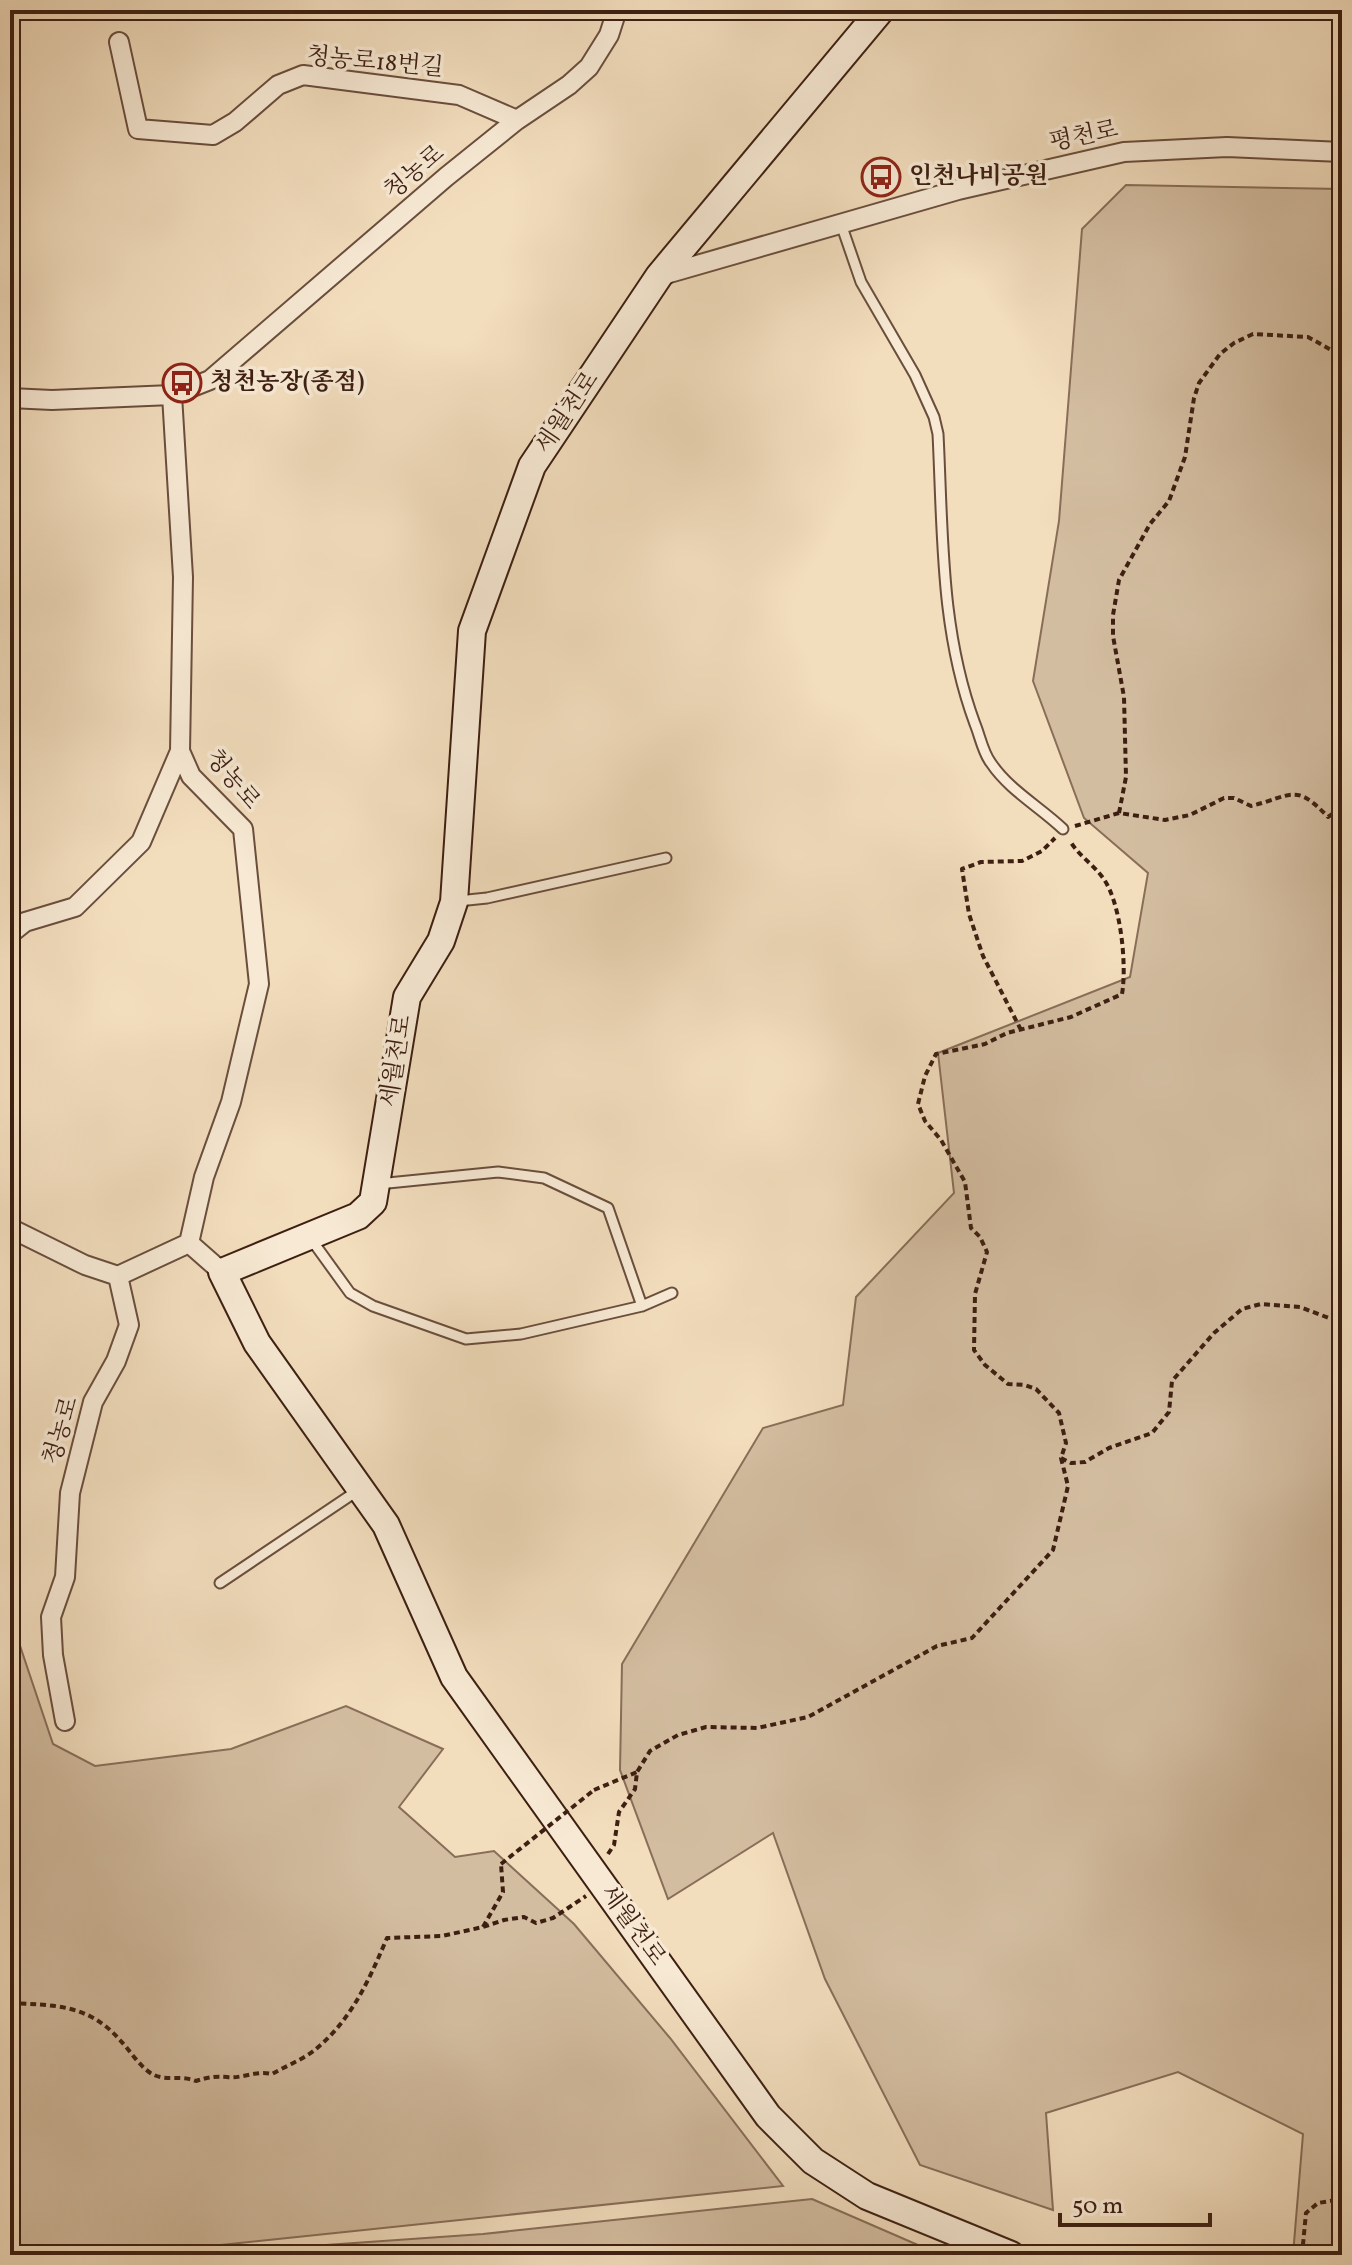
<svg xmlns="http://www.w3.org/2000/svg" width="1352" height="2265" font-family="Vollkorn,'Noto Serif KR',serif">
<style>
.green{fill:#d3bda0;stroke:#886e59;stroke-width:2}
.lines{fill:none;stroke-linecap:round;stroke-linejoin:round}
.lane-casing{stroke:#6a4e3d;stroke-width:13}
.street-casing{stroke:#6a4e3d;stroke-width:22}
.secondary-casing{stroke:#3d1f12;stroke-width:30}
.path{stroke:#3d1f12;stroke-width:4;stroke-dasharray:6 4;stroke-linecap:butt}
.lane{stroke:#f7e9d4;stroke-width:9}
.street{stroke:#f7e9d4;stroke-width:18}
.secondary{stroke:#f7e9d4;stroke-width:26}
.path-bridge{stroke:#3d1f12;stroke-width:4;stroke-dasharray:6 4;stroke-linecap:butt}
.labels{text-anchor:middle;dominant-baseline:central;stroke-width:7;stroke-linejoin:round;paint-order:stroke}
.street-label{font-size:24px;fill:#3d1f12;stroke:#f7e9d4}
.poi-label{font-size:24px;font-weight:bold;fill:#3d1f12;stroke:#f7e9d4;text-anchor:start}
</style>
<rect width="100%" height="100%" fill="#f2ddbd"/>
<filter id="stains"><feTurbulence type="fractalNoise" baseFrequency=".0025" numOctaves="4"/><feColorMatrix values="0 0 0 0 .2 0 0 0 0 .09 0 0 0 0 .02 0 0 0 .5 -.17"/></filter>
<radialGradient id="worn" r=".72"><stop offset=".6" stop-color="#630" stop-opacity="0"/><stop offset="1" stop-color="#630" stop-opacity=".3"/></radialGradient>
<!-- green -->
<path class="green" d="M1126,185L1342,189V2255H1293L1303,2134L1178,2072L1046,2113L1053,2210L920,2165L825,1979L773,1833L668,1899L620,1770L622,1664L763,1428L843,1405L856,1297L954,1193L938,1053L1130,977L1148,873L1084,818L1033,681L1059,521L1082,229Z
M10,1623L13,1625L53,1744L95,1766L231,1749L346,1706L443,1749L399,1807L455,1857L494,1851L574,1924L670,2038L783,2186L221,2245L195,2255H10Z
M812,2199L941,2255H219L227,2252L483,2234Z"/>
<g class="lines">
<defs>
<path id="lane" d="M841,224L861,282L915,375L934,417L938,434C943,533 940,630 975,724C980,736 983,753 991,763C1009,790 1040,807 1063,829
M458,901L487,898L666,858
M378,1184L498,1172L544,1178L608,1208L642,1306
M311,1239L350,1293L373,1306L466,1339L521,1334L642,1306L672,1293
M220,1583L357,1491"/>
<path id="street" d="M119,42L138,129L213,135L235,122L278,85L303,75L459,95L517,120
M659,276L958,190L1124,152L1227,147L1342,152
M10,398L52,400L172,395
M10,934L25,922L75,907L141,842L180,751
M10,1228L85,1265L118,1276
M189,1243L222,1272
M65,1721L53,1655L51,1617L65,1577L70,1493L93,1402L116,1361L129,1325L118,1276L189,1243L204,1177L231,1102L259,984L243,829L191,776L180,751L183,577L172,395L210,380L446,177L517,120L569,85L589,67L609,35L617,10"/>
<path id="secondary" d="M881,10L659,276L532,466L472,631L454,902L441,941L407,997L373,1202L358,1216L222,1272L257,1343L386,1525L454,1677L768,2116L813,2161L867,2196L1011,2255"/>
</defs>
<!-- lane casing -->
<use href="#lane" class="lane-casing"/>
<!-- street casing -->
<use href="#street" class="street-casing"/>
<!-- secondary casing -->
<use href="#secondary" class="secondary-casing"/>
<!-- path -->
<path class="path" d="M1342,635L1339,632L1337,638L1342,652
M1119,813L1126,777L1124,697L1113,636V615L1119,580L1150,524L1169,501L1185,457L1194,398L1199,383L1220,354L1234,343L1253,334L1308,337L1342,356
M1075,826L1119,813L1165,820L1190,815L1224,798H1234L1251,806C1292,796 1295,782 1328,817L1342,807
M1021,1030L983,956L969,914L962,869L981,862L1022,861L1042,851L1055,838
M1061,1458L1071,1463L1085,1462L1109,1448L1152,1433L1169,1412L1172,1381L1214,1333L1242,1309L1261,1304L1300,1307L1342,1323
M594,1790L637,1772
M608,1854L614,1845L619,1812L635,1789L637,1772L650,1751L678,1735L706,1727L757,1728L808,1717L937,1646L972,1638L1053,1550L1068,1486L1061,1458L1066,1443L1059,1413L1036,1389L1025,1385L1008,1384L985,1365L974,1350L975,1294L987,1252L980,1237L971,1228L965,1182L941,1140L925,1121L918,1104L925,1076L936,1054L985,1044L1007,1033L1071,1017L1122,994C1127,966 1121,902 1103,878C1093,864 1079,856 1070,841
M483,1927L503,1892L501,1864
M10,2003C53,2005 88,2004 119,2039C129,2049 141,2069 154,2075C167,2081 181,2075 196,2081C209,2077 215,2076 227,2077C242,2079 256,2070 272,2074C286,2066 304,2059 316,2049C352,2019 369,1980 387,1938L442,1936L483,1927L504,1920L524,1917L536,1923L553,1918L586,1896
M1302,2255L1306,2213L1318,2203L1342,2199"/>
<!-- lane -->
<use href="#lane" class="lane"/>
<!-- street -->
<use href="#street" class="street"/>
<!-- secondary -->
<use href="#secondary" class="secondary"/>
<!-- path-bridge -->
<path class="path-bridge" d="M501,1864L594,1790"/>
</g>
<!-- icons -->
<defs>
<symbol id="bus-ring" viewBox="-11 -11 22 22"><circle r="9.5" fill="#f7e9d4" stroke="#8f2418" stroke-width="1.5"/><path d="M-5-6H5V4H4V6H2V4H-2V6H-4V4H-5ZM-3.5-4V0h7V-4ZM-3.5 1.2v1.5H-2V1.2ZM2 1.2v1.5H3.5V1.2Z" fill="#8f2418"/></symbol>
</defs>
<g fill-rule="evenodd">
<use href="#bus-ring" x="859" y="155" width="44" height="44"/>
<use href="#bus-ring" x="160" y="361" width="44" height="44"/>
</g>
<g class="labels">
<!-- street labels -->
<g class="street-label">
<text transform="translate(375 63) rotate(5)">청농로18번길</text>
<text transform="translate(1084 137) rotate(-12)">평천로</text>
<text transform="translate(415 173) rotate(-40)">청농로</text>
<text transform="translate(568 413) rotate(-56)">세월천로</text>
<text transform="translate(232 780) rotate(50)">청농로</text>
<text transform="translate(397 1061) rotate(-81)">세월천로</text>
<text transform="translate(62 1431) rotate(-74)">청농로</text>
<text transform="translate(632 1926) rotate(54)">세월천로</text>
</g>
<!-- poi labels -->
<g class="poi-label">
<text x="909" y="177">인천나비공원</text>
<text x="210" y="383">청천농장(종점)</text>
</g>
</g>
<!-- margin -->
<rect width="1352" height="2265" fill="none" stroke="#f2ddbd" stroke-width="40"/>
<rect x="12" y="12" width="1328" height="2241" fill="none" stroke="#3d1f12" stroke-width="4"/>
<rect x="20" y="20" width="1312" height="2225" fill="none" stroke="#3d1f12" stroke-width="2"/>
<!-- scale -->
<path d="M1060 2213v12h150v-12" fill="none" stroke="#3d1f12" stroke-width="4"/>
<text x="1072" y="2213" font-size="24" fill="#3d1f12" stroke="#f7e9d4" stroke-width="6" paint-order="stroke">50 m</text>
<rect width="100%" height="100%" filter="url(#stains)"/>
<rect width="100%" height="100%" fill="url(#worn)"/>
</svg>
